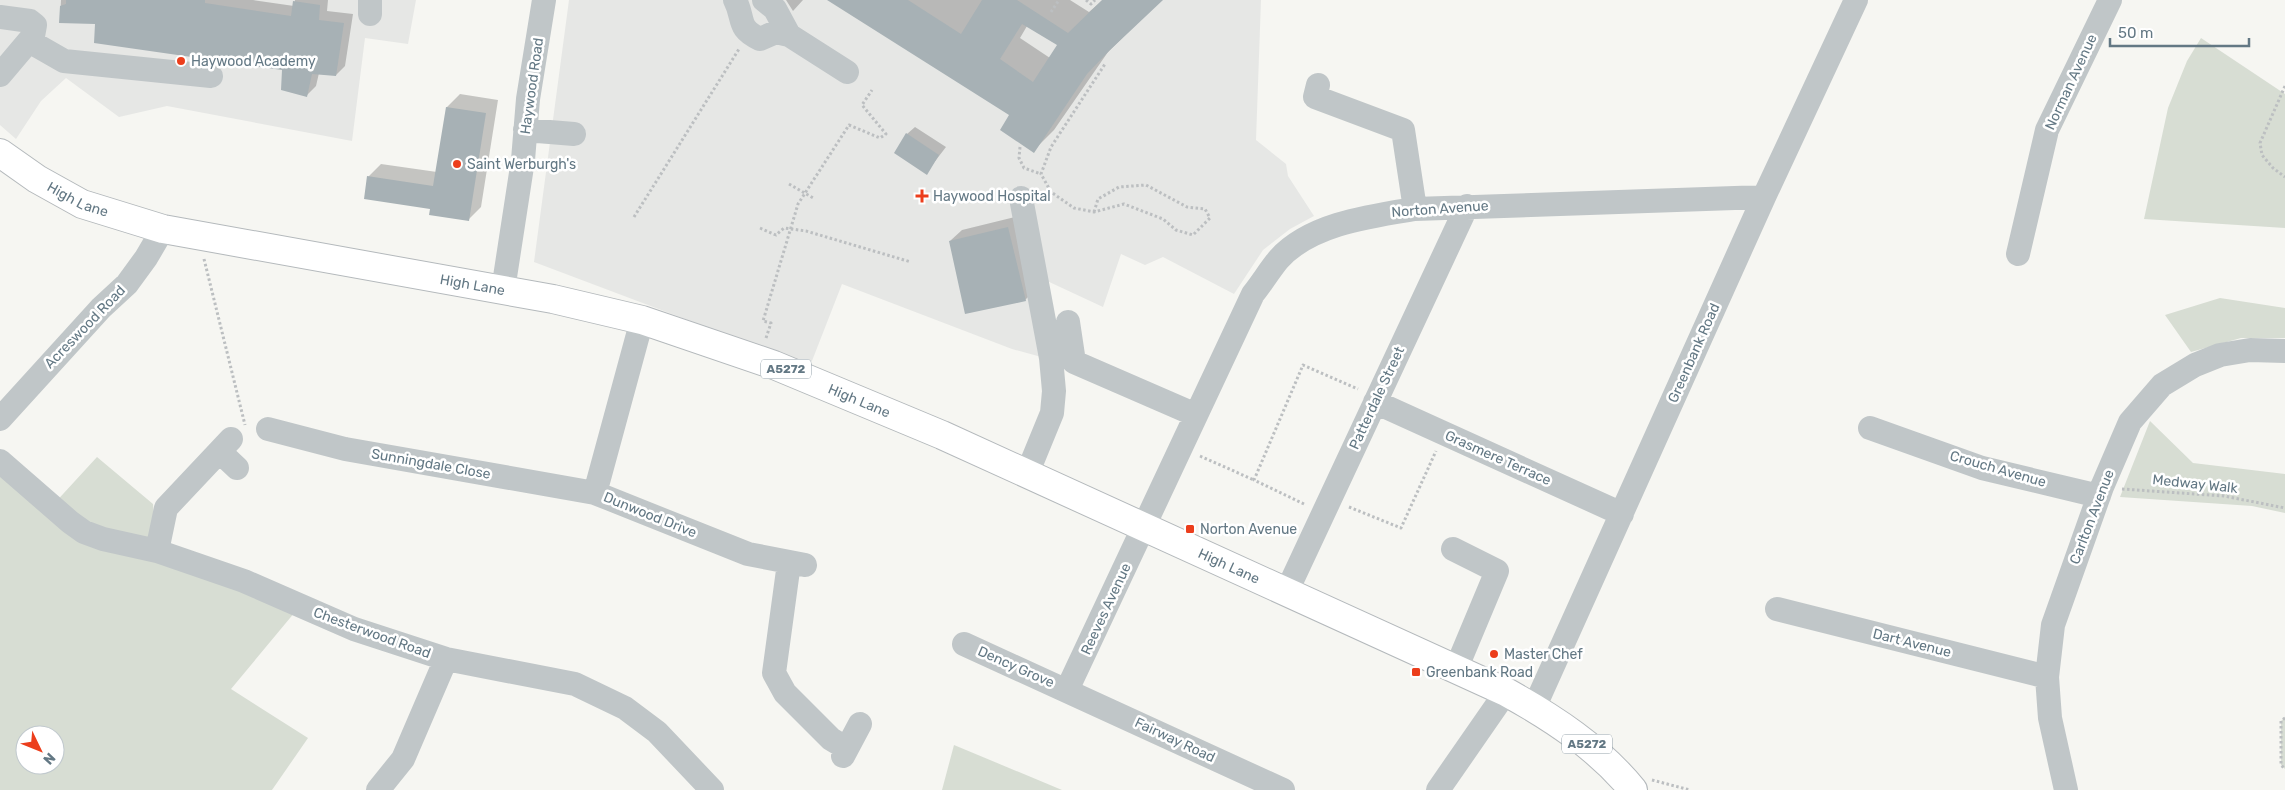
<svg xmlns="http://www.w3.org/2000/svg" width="2285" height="790" font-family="Rubik,sans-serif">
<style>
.built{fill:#e6e7e5}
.green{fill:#d7ddd3;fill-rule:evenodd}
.shadow{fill:#0003;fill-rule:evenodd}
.building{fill:#a7b1b5;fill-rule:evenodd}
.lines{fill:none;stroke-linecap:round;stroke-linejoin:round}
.major-casing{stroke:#b4b9bc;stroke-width:30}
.path{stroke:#bcbfc1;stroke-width:3;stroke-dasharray:2.5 2.5;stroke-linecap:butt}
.minor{stroke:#c0c6c8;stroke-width:24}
.major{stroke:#fff;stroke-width:28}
.poi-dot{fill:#ec3e1c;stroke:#fff;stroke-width:2}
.labels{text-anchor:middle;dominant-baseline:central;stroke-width:5;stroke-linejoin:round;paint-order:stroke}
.shield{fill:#fff;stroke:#92a0a9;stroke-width:1}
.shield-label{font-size:12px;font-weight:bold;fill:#637884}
.poi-label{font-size:14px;fill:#637884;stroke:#fff;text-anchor:start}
.street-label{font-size:14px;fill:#637884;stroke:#fff}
</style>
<rect width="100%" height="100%" fill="#f6f6f2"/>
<!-- built -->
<path class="built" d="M0,0H416L408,44L365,38L352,141L167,106L119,117L66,78L41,101L16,139L0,125Z
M569,0H1261L1256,140L1286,164L1288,176L1314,216L1290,229L1263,250L1234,294L1163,257L1145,265L1121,254L1103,307L1045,280V358L1012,349L842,284L810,366L534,262Z"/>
<!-- green -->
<path class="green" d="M2201,38L2285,94V228L2144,219L2168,108L2187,61Z
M2220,298L2285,308V338H2241L2191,352L2165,315Z
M2150,421L2193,463L2285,474V513L2252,506L2120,497Z
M97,457L153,504L157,551L300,606L231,689L308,738L272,790H0V461L52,506ZM25,735H55V765H25Z
M2285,717V769L2281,765V721Z
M954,745L1062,790H942Z"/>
<!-- shadow -->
<path class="shadow" d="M61,0H253L294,6L295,0H328L327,11L353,14L345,66L336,75L319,73L316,86L307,95L283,69L97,23L60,22Z
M786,0H803L793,11Z
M830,0H1070L1089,12L1103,0H1161L1108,52L1054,130L1033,151L1010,114ZM1027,26L1059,45L1050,58L1020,38Z
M460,94L498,100L481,207L468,220L431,208L368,177L381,164L437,172L447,107Z
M915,127L946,147L926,173L907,134Z
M1019,216L1036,289L1025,300L950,241L962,230Z"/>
<!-- building -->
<path class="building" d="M66,0H205V3L291,16L293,1L320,5L319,20L344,23L336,76L312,74L307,97L281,90L282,70L94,43L95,24L59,23L60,6L66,4Z
M827,0H908L961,34L982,0H1017L1068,33L1102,0H1163L1110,50L1087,74L1034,153L1000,130L1009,115ZM1022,24L1057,45L1033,82L1000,59Z
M446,107L486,113L469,221L429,215L430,209L364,199L367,176L433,186Z
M906,133L939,155L927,175L894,153Z
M1008,227L1026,301L965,314L949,241Z"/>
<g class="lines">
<defs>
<g id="major">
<path id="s1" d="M0,153L37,179L82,204L163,229L553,299L642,320L774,365L942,435L1506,692C1553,718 1599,748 1633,790"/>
</g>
</defs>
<!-- major casing -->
<use href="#major" class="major-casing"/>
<!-- path -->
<path class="path" d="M1086,0L1091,4L1095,0
M1051,12L1059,0
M2285,86L2260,143L2262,155L2273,168L2285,177
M1020,147L1019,158L1024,168L1041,174
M789,184L815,199
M1094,212L1098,199L1119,187L1146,185L1187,207L1205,209L1210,218L1193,235L1176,230L1163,219L1124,204L1094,212L1074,208L1051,192L1041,174L1051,147L1105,64
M634,217L739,49
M760,228L776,235L784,228L806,231L911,262
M204,259L245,425
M766,338L771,323L763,321L798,204L849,125L880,138L886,134L862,105L872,90
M1200,456L1254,480
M2122,489L2224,496L2285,508
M1304,504L1254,480L1303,365L1358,389
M1349,507L1401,528L1436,451
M2285,718L2281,721V765L2285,769
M1652,780L1690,790"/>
<!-- minor -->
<path class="minor" d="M370,0V14
M735,0C745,19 736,28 760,39L776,32L789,35L847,72
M764,0L775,9L789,35
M0,17L30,21L35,25L33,36L0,75
M29,41L64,61L211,76
M1318,85L1315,97L1403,130L1415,209
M525,130L574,134
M1021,198L1051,358L1054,391L1052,413L1027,474
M2018,254L2047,130L2110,0
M503,290L523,160L528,99L544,0
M642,320L595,493L748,554L805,565
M1068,322L1074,362L1196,415
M1375,402L1622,514
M0,419L101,308L127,284L146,258L163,229
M1870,428L1982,468L2099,496
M268,429L345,449L595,493
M220,452L237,468
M0,461L70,522L84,532L103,539L157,551L244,581L354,629L446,659L575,684L625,708L657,732L712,790
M1453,549L1497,571L1456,669
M157,551L166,508L231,439
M789,563L774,673L785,693L831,739L846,748
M1287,591L1467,206
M1777,609L2047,677
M964,644L1283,790
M1067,690L1253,294C1262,283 1269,271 1278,260C1309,224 1371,216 1415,209L1764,197
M1534,708L1764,197L1856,0
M843,756L860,724
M378,790L403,759L446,659
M1438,790L1506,692
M2066,790L2050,718L2047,677L2053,625L2102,487L2130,422L2162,385L2195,365L2220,355L2250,350L2285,351"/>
<!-- major -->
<use href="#major" class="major"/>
</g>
<!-- markers -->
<g class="poi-dot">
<circle cx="181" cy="61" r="5"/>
<circle cx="457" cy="164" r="5"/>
<path d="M919.5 188.5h5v5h5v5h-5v5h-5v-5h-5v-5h5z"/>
<rect x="1185" y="524" width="10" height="10" rx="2.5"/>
<circle cx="1494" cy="654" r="5"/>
<rect x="1411" y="667" width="10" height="10" rx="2.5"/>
</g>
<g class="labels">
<!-- shield labels -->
<g class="shield">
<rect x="761" y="359.5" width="50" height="19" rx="4"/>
<rect x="1562" y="734.5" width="50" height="19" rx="4"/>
</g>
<g class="shield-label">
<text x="786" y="369">A5272</text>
<text x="1587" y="744">A5272</text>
</g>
<!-- poi labels -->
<g class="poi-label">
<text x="191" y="61">Haywood Academy</text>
<text x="467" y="164">Saint Werburgh's</text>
<text x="933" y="196">Haywood Hospital</text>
<text x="1200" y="529">Norton Avenue</text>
<text x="1504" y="654">Master Chef</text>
<text x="1426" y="672">Greenbank Road</text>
</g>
<!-- street labels -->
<g class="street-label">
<text transform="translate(2071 82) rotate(-65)">Norman Avenue</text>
<text transform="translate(532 86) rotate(-82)">Haywood Road</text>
<text stroke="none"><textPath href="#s1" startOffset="91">High Lane</textPath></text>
<text transform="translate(1440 209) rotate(-4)">Norton Avenue</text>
<text stroke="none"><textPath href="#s1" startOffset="496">High Lane</textPath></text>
<text transform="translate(85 327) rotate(-46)">Acreswood Road</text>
<text transform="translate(1694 353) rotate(-66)">Greenbank Road</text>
<text transform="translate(1377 398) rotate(-65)">Patterdale Street</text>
<text stroke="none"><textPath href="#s1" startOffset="901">High Lane</textPath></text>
<text transform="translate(1498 458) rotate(24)">Grasmere Terrace</text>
<text transform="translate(431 464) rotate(10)">Sunningdale Close</text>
<text transform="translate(1998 469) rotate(16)">Crouch Avenue</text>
<text transform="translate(2195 484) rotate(6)">Medway Walk</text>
<text transform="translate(650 515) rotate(22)">Dunwood Drive</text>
<text transform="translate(2092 517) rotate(-69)">Carlton Avenue</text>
<text stroke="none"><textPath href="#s1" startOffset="1306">High Lane</textPath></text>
<text transform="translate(1106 609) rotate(-65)">Reeves Avenue</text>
<text transform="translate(372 633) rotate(20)">Chesterwood Road</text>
<text transform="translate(1912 643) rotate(14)">Dart Avenue</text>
<text transform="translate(1016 667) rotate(24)">Dency Grove</text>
<text transform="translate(1175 740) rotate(25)">Fairway Road</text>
</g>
</g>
<!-- north arrow -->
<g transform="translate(40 750) rotate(133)"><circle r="24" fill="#ffffff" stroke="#c1c9ce"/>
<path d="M0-4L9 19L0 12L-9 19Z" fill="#ec3e1c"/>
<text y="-8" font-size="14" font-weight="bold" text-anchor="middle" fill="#637884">N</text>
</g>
<!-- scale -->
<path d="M2110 38v8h139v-8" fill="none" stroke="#637884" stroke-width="2.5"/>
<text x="2118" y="38" font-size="15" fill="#637884" stroke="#ffffff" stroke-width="4" paint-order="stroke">50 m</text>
</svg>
